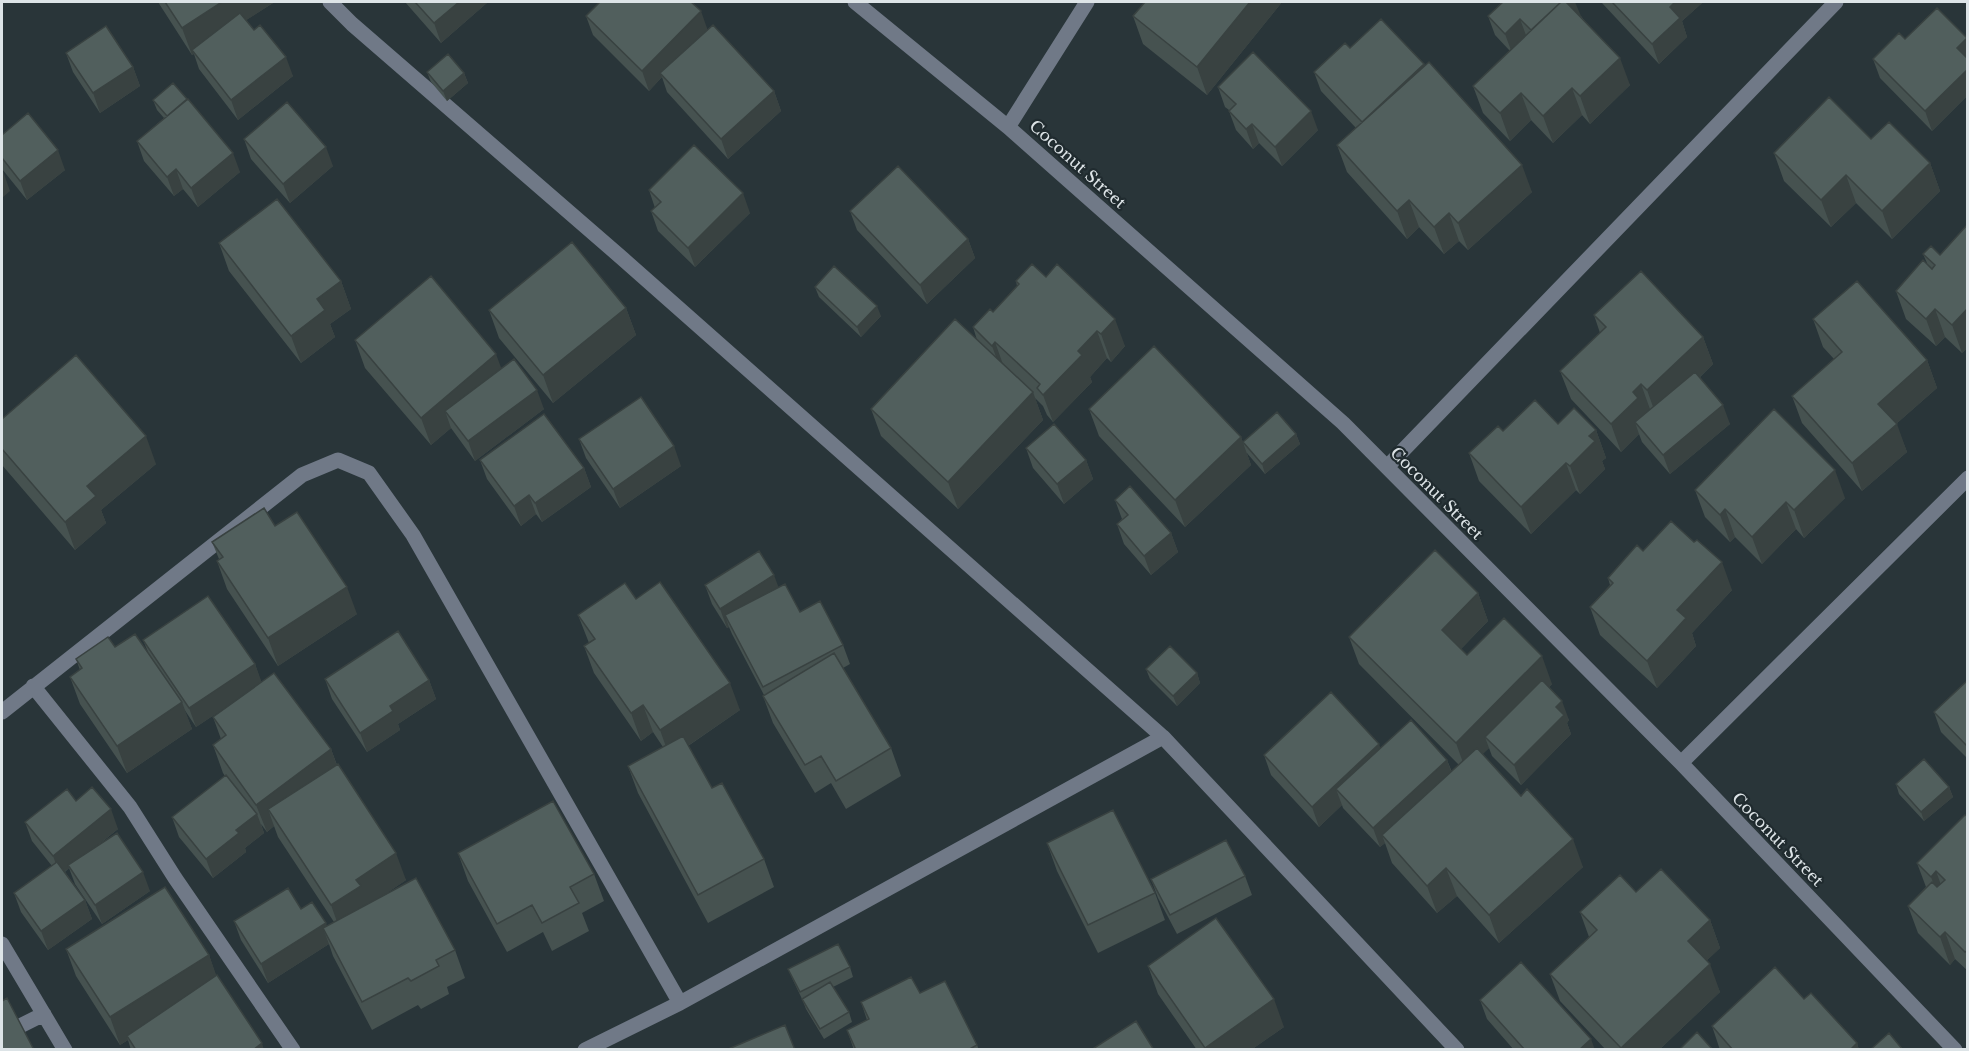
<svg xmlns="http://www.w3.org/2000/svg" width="1969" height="1051" font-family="'Libre Baskerville',serif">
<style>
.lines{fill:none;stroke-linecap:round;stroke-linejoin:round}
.minor{stroke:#707987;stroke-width:15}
.wall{fill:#465250}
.shaded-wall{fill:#394241}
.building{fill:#515f5d;stroke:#394241;stroke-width:1.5}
.labels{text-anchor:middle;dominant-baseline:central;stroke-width:4.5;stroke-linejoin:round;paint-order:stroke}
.street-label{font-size:16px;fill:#dde4e7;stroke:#202b2f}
</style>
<rect width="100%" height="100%" fill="#293539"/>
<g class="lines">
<!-- minor -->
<path class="minor" d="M330,2L352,24L623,259L1163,737L1457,1050
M855,2L1008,127L1343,423L1681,763L1955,1050
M1008,127L1087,2
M1387,467L1836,2
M33,686L130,807L175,878L293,1050
M2,712L302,475L338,460L369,473L413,535L680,1003
M1681,763L1968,478
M2,944L65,1050
M2,1035L44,1014
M585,1050L680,1003L1163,737"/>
</g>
<!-- wall -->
<path class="wall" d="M158,2H272L273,3L246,20L293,76L238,120L199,69L194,54L192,55Z
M405,2H488L441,43Z
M1145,2H1282L1207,95L1143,44L1133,16Z
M1602,2H1701L1702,3L1682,21L1687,37L1659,64L1602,3Z
M586,16L708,30L774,91L781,111L728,159L667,92L662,77L649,91L593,35Z
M1488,16H1581L1630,85L1590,124L1582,115L1553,143L1531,120L1510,141L1483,113L1473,86L1510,51L1495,35Z
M1967,38L1968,95L1932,131L1880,78L1873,59L1905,39Z
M1350,48L1424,64L1425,66L1532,192L1468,250L1459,241L1444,254L1419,227L1407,239L1347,172L1337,145L1356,128L1321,91L1314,72Z
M66,53L133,67L140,86L100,113L73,72Z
M427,72L464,73L468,83L447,101L431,82Z
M1218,87L1318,130L1282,166L1259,143L1253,149L1236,130L1229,111V110L1225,107Z
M153,100L240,172L198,207L183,189L174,196L144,161L137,141L164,118L157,110Z
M2,135L65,170L27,200L2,169Z
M244,139L333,166L290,203L251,159Z
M1871,139L1930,163L1940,191L1892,239L1856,203L1831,227L1784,181L1774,153Z
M649,190L750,213L695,267L658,231L651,211L655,208Z
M850,211L968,239L975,258L927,304L857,230Z
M1968,224V347L1962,353L1945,337L1936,346L1906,319L1896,291L1927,263L1923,254L1940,255Z
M219,243L341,281L351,309L330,324L335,337L301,363L229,271Z
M1046,277L1125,346L1111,362L1107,358L1090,377L1092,382L1053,422L1047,415L1043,406L1035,398L1043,420L958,509L881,436L871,409L977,340L973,327L993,312L1017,286L1016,281Z
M815,287L881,316L861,337L819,297Z
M626,308L636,335L553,403L499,338L489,310Z
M1594,315L1703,337L1713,364L1700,377L1730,424L1670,474L1642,442L1639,434L1621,452L1571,399L1560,371L1600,333Z
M1813,319L1927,360L1937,388L1896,424L1907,452L1862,491L1802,423L1792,396L1834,359L1823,347Z
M355,340L502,368L544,409L475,461L451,428L431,445L365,368Z
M1089,409L1241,437L1251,465L1185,527L1099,436Z
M2,419L156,464L101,510L106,523L75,550L2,465Z
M1558,424L1596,430L1606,458L1602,461L1605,469L1580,494L1576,490L1531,534L1479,481L1469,453L1503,431Z
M1296,434L1300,444L1265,474L1246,452L1243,442Z
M579,439L681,466L620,508L586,458Z
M1026,448L1086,460L1093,479L1064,504L1033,468Z
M480,460L584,468L591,487L542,522L536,514L521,526L487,479Z
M1695,490L1845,498L1804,538L1796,529L1762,564L1735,537L1730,542L1705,517Z
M1115,500L1171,533L1178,552L1151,575L1124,544L1117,524L1122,519Z
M212,542L357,614L278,666L227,589L217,561L219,559Z
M1643,551L1732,590L1692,633L1696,646L1657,688L1600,635L1590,607L1610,585L1608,578Z
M705,585L779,587L800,612L843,645L850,664L843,668L891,748L901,776L846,809L831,783L815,793L773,723L763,696L764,695L732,634L729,627L727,628L712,604Z
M1478,593L1488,621L1461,649L1467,655L1552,684L1549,687L1569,720L1567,723L1571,734L1521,785L1492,756L1489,748L1482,754L1583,867L1499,943L1457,896L1437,913L1392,863L1385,843L1380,847L1343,808L1342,805L1319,827L1271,775L1264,755L1381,748L1447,760L1452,772L1459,765L1359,664L1349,637Z
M636,599L740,710L688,746L712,788L764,859L774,887L708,923L638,793L628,766L663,747L653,732L641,741L594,673L584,646L589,643L578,615Z
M143,640L255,664L261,682L331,749L337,765L406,880L381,897L455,950L465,978L447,987L449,994L421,1009L418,1005L372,1030L333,956L329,944L268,983L241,940L234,921L301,909L327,926L334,922L278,837L274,826L267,832L261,824L264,833L245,848L246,852L213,878L179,837L172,817L225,776L223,773L213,745L221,739L213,717L241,697L196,727L184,709L192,729L127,773L80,704L70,677L80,670L76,659L115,647L148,652Z
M1146,669L1197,673L1200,683L1177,706L1150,679Z
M325,679L429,680L436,699L398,724L400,730L367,752L332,699Z
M1968,680V759L1941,732L1934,712Z
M1896,784L1949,787L1953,797L1924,821L1899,794Z
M76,801L118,829L97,846L150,891L102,924L75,884L69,868L65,872L85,900L92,919L48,950L21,912L14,893L52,866L32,841L25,822Z
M1968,817V971L1955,959L1950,965L1918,933L1908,906L1926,887L1917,863Z
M1047,843L1155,893L1165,920L1098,953L1057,871Z
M458,853L594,874L604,901L582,913L589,931L552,951L543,932L507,952L468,881Z
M1245,876L1252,895L1177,934L1158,898L1151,879Z
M1636,892L1710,920L1720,948L1706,961L1720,992L1659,1050H1606L1560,1001L1550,974L1589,937L1580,912Z
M66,949L209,955L216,976L264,1050H131L128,1040L120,1045L76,976Z
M1148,966L1284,1027L1251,1050H1197L1158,994Z
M850,967L853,977L833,987L849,1012L852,1022L824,1039L806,1009L802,999L792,978L788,969Z
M920,993L977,1045L979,1050H854L847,1030L867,1020L861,1002Z
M1804,999L1857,1043L1859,1050H1720L1712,1026Z
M1480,1000L1595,1050H1514L1487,1019Z"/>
<!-- shaded-wall -->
<path class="shaded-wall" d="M222,2H272L273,3L195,53L192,50L194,54L192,55L182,28Z
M459,2H488L441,43L434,23Z
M1250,2H1282L1207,95L1197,67Z
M1568,2H1575L1581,16L1542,54Z
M1675,2H1701L1702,3L1682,21L1687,37L1659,64L1652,44L1670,7Z
M701,11L708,31L660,73L662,77L649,91L642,71Z
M1520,19L1527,38L1512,53L1505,34Z
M1967,38L1968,39V63L1957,48Z
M286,57L293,76L238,120L231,100Z
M1620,58L1630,85L1590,124L1580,96Z
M1424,64L1431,83L1362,122Z
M133,67L140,86L100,113L93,93Z
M1968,69V95L1932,131L1925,111Z
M464,73L468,83L447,101L443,91Z
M1572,88L1582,115L1553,143L1543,116Z
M774,91L781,111L728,159L721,139Z
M1521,93L1531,120L1510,141L1500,113Z
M1311,111L1318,130L1282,166L1275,147Z
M1252,124L1259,143L1253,149L1246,129Z
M326,147L333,166L290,203L283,184Z
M58,150L65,170L27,200L20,181Z
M233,153L240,172L198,207L191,188Z
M1930,163L1940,191L1892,239L1882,211Z
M1522,165L1532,192L1468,250L1458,223Z
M176,169L183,189L174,196L167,177Z
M3,171L10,191L2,198V172Z
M1846,175L1856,203L1831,227L1821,200Z
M743,193L750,213L695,267L688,248Z
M1409,200L1419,227L1407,239L1397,211Z
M1449,213L1459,241L1444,254L1434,227Z
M968,239L975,258L927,304L920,285Z
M341,281L351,309L330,324L335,337L301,363L291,336L317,299Z
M877,306L881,316L861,337L857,327Z
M626,308L636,335L553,403L543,375Z
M1968,308V347L1962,353L1952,325Z
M1935,309L1945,337L1936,346L1926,319Z
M1115,319L1125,346L1111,362L1101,334Z
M1097,331L1107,358L1090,377L1092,382L1053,422L1043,395L1078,351Z
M1703,337L1713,364L1657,418L1647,390Z
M995,342L1005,370L1002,373L992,346Z
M496,354L506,381L445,411L451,428L431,445L421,418Z
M1927,360L1937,388L1888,431L1878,404Z
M1641,384L1651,412L1635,422L1639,434L1621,452L1611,424L1633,392Z
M537,390L544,409L475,461L468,441Z
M1033,392L1043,420L958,509L948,482Z
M1723,405L1730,424L1670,474L1663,455Z
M1897,424L1907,452L1862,491L1852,463Z
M1596,430L1606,458L1602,461L1605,469L1580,494L1570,466L1589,436Z
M1296,434L1300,444L1265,474L1262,464Z
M146,436L156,464L101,510L106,523L75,550L65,522L87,486Z
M1241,437L1251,465L1185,527L1175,500Z
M674,446L681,466L620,508L613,489Z
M1086,460L1093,479L1064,504L1057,484Z
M1566,463L1576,490L1531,534L1521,507Z
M584,468L591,487L542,522L535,503Z
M1835,470L1845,498L1804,538L1794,510Z
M529,495L536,514L521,526L514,506Z
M1786,502L1796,529L1762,564L1752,537Z
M1725,509L1735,537L1730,542L1720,515Z
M1171,533L1178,552L1151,575L1144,556Z
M1722,562L1732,590L1692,633L1696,646L1657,688L1647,661L1677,610Z
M774,575L781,594L725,615L729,627L727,628L720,609Z
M347,587L357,614L278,666L268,638Z
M1478,593L1488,621L1452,658L1442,630Z
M1542,656L1552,684L1492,744L1485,737L1489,748L1466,771L1456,743Z
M255,664L262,683L196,727L189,708Z
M1197,673L1200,683L1177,706L1173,696Z
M429,680L436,699L398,724L400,730L367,752L360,733L390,706Z
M730,683L740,710L670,758L660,730Z
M1562,701L1569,720L1567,723L1571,734L1521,785L1514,765L1556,707Z
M182,702L192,729L127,773L117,746Z
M643,705L653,732L641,741L631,713Z
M1379,744L1386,763L1336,789L1342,805L1319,827L1312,807Z
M331,749L341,777L268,809L274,826L267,832L256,805Z
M1447,760L1454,779L1382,835L1385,843L1380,847L1373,828Z
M1949,787L1953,797L1924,821L1921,812Z
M111,809L118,829L70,867L68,865L69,868L60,875L53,856Z
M257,814L264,833L245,848L246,852L213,878L206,859L236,830Z
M1573,839L1583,867L1499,943L1489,915Z
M396,853L406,880L368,906L341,933L331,905L356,880Z
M1446,868L1457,896L1437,913L1427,886Z
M1936,871L1946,899L1941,904L1931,877Z
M143,872L150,891L102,924L95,905Z
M85,900L92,919L48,950L41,931Z
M1710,920L1720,948L1698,969L1688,941Z
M326,923L333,942L323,928L329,944L268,983L261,964Z
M1945,932L1955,959L1950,965L1940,937Z
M209,955L219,983L127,1036L128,1040L120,1045L110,1017Z
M1710,964L1720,992L1659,1050H1621V1048Z
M1274,999L1284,1027L1251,1050H1205V1048Z
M1591,1039L1595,1050H1579Z
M262,1043L264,1050H253Z
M1857,1043L1859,1050H1850Z"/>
<!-- building -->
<path class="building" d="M165,2H222L182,28Z
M415,2H459L434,23Z
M600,2H691L701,11L642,71L586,16Z
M1145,2H1250L1197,67L1133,16Z
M1503,2H1561L1531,30L1520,19L1505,34L1488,16Z
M1561,2H1566L1620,58L1580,96L1572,88L1543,116L1521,93L1500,113L1473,86Z
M1612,2H1675L1670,7L1680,18L1652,44Z
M1937,8L1967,38L1957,48L1968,59V69L1925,111L1873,59L1899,33L1905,39Z
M240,13L254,30L260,25L286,57L231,100L192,50Z
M1381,19L1424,64L1362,122L1314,72L1345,43L1350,48Z
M713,25L774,91L721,139L660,73Z
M106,26L133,67L93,93L66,53Z
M1253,52L1311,111L1275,147L1252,124L1246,129L1229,111L1236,104L1218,87Z
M448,54L464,73L443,91L427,72Z
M1429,62L1522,165L1458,223L1449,213L1434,227L1409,200L1397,211L1337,145Z
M173,83L187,99L167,116L153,100Z
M1829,97L1871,139L1889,122L1930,163L1882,211L1846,175L1821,200L1774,153Z
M188,99L233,153L191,188L176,169L167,177L137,141Z
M287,102L326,147L283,184L244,139Z
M28,113L58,150L20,181L2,158V135Z
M694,145L743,193L688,248L651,211L661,202L649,190Z
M898,166L968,239L920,285L850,211Z
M277,199L341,281L317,299L325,310L291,336L219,243Z
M1968,224V308L1952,325L1935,309L1926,319L1896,291L1923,260L1932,269L1935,265L1923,254L1931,246L1940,255Z
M572,242L626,308L543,375L489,310Z
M1032,264L1046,277L1057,264L1115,319L1101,334L1097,331L1078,351L1082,355L1043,395L1037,388L1040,384L995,342L992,346L973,327L990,309L993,312L1019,284L1016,281Z
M834,266L877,306L857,327L815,287Z
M1641,271L1703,337L1647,390L1641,384L1633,392L1638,398L1611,424L1560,371L1606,327L1594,315Z
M431,276L496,354L421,418L355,340Z
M1857,281L1927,360L1878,404L1897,424L1852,463L1792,396L1842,352L1813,319Z
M955,319L1033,392L948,482L871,409Z
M1154,346L1241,437L1175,500L1089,409Z
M76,355L146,436L87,486L96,496L65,522L2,449V419Z
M514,359L537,390L468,441L445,411Z
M1695,372L1723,405L1663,455L1635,422Z
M641,397L674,446L613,489L579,439Z
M1535,400L1558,424L1574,408L1596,430L1589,436L1595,441L1570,466L1566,463L1521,507L1469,453L1498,426L1503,431Z
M1774,409L1835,470L1794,510L1786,502L1752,537L1725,509L1720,515L1695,490Z
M1277,412L1296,434L1262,464L1243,442Z
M544,414L584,468L535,503L529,495L514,506L480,460Z
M1054,424L1086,460L1057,484L1026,448Z
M1130,486L1171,533L1144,556L1117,524L1128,515L1115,500Z
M264,508L275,526L297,512L347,587L268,638L217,561L223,557L212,542Z
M1671,521L1694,542L1697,540L1722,562L1677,610L1686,618L1647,661L1590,607L1613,583L1608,578L1637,545L1643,551Z
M1435,550L1478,593L1442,630L1467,655L1504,618L1542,656L1456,743L1349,637Z
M759,551L774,575L720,609L705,585Z
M660,582L730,683L660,730L643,705L631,713L584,646L595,639L578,615L625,583L636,599Z
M785,584L800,612L820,601L843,645L763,687L725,615Z
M208,596L255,664L189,708L143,640Z
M398,631L429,680L390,706L393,711L360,733L325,679Z
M135,634L182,702L117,746L70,677L82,668L76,659L108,637L115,647Z
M1170,646L1197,673L1173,696L1146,669Z
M834,653L891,748L836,781L821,756L805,765L763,696Z
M274,673L331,749L256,805L213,745L226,735L213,717Z
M1542,680L1562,701L1556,707L1564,715L1514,765L1485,737Z
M1968,680V745L1967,746L1934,712Z
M1331,692L1379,744L1312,807L1264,755Z
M1411,720L1447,760L1373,828L1336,789Z
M683,736L712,788L722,783L764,859L698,895L628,766Z
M1477,748L1521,796L1527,789L1573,839L1489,915L1446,868L1427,886L1382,835Z
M1924,759L1949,787L1921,812L1896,784Z
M338,764L396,853L356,880L361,886L331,905L268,809Z
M226,775L257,814L236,830L239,833L206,859L172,817Z
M92,787L111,809L53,856L25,822L67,789L76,801Z
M553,801L594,874L570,887L579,903L542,923L532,905L497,924L458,853Z
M1113,810L1155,893L1088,925L1047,843Z
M1965,815L1968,817V950L1965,952L1945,932L1940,937L1908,906L1932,882L1937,887L1945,880L1936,871L1931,877L1917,863Z
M117,833L143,872L95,905L68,865Z
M1226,840L1245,876L1170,915L1151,879Z
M57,862L85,900L41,931L14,893Z
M1661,869L1710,920L1688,941L1710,964L1621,1048L1550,974L1597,930L1580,912L1620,875L1636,892Z
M416,878L455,950L436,960L439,966L411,981L408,978L362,1002L323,928Z
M165,887L209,955L110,1017L66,949Z
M288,888L301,909L312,902L326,923L261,964L234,921Z
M1216,918L1274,999L1205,1048L1148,966Z
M838,944L850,967L800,992L788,969Z
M1521,962L1591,1039L1579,1050H1525L1480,1000Z
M1775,967L1804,999L1811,993L1857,1043L1850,1050H1733L1712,1026Z
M217,975L262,1043L253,1050H136L127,1036Z
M911,977L920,993L945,981L977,1045L968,1050H856L847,1030L869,1019L861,1002Z
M830,982L849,1012L820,1029L802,999Z
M7,998L34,1050H2V1001Z
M1136,1021L1154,1050H1091Z
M785,1025L795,1050H726Z
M1697,1032L1713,1050H1679Z
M1889,1033L1903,1050H1870Z"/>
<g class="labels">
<!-- street labels -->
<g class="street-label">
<text transform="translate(1078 164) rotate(42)">Coconut Street</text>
<text transform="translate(1437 493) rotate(45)">Coconut Street</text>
<text transform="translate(1778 839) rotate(46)">Coconut Street</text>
</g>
</g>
<!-- border -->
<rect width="1969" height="1051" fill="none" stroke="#dde4e7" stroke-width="6"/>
</svg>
